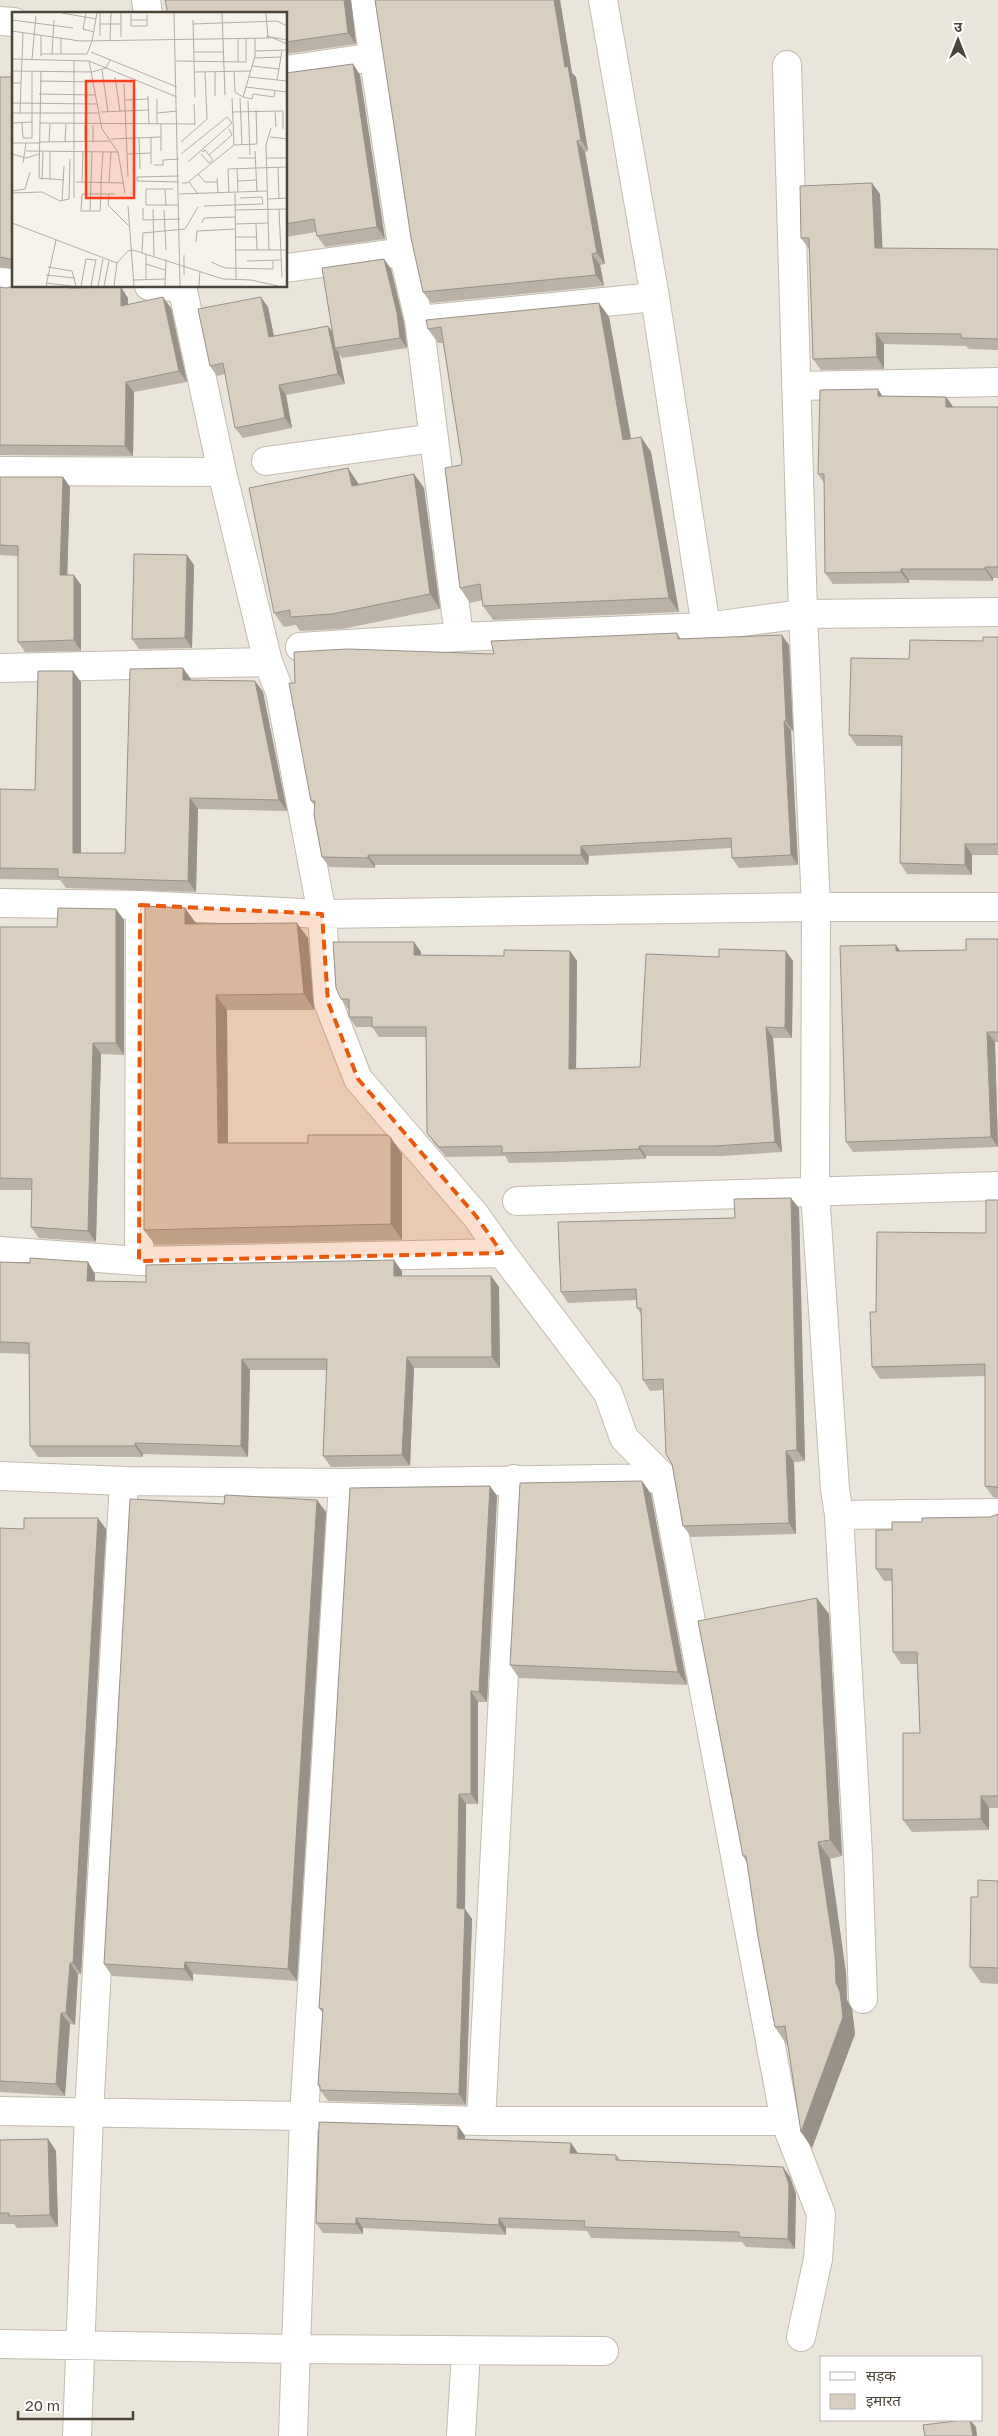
<svg xmlns="http://www.w3.org/2000/svg" width="998" height="2436" font-family="'Golos Text','Noto Sans Devanagari',sans-serif">
<style>
.residential{fill:#eae5da;fill-rule:evenodd}
.lines{fill:none;stroke-linecap:round;stroke-linejoin:round}
.street-casing{stroke:#c2bbae;stroke-width:30}
.street{stroke:#fff;stroke-width:28}
.wall{fill:#bab2a6}
.shaded-wall{fill:#979187}
.building{fill:#d8cfc1;stroke:#979187}
.marked{fill:#e8590c;fill-opacity:0.2;stroke:#e8590c;stroke-width:4;stroke-dasharray:10 6;stroke-linejoin:round}
.inset-road{fill:none;stroke:#b2ada4;stroke-width:1}
.view{fill:#fc3f1d;fill-opacity:0.15;stroke:#fc3f1d;stroke-width:2.5}
.inset-edge{fill:none;stroke:#4b4439;stroke-width:2.5}
</style>
<rect width="100%" height="100%" fill="#f6f3ec"/>
<!-- residential -->
<path class="residential" d="M0,0H998V2436H0ZM14,14H286V286H14ZM822,2357H982V2420H822Z"/>
<g class="lines">
<defs>
<path id="street" d="M146,0L148,14
M365,0L403,252L419,320L459,637
M603,0L655,297L706,627
M0,21L14,22
M787,65L803,614L816,907L815,1192L835,1489L839,1515L858,1854L863,1999
M286,70L374,57
M286,268L403,252
M0,282L14,283
M149,286L182,287
M182,286L222,472L268,662L280,692L322,914L328,1002L358,1079L476,1216L502,1253L608,1393L624,1438L664,1478L785,2121L821,2214L818,2259L801,2337
M419,320L655,297
M796,386L998,382
M266,461L434,438
M0,471L222,472
M300,647L459,637L706,627L803,614L998,612
M0,668L268,662
M0,903L140,905L322,914L816,907H998
M517,1201L998,1186
M0,1251L139,1261L502,1253
M139,1261L140,905
M0,1476L124,1481L343,1483L664,1478
M839,1515L998,1513
M0,2111L304,2116L481,2121H785
M481,2121L514,1479
M0,2344L295,2349L604,2351
M77,2436L89,2113L124,1481
M293,2436L304,2116L343,1483
M461,2436L466,2351"/>
</defs>
<!-- street casing -->
<use href="#street" class="street-casing"/>
<!-- street -->
<use href="#street" class="street"/>
</g>
<!-- wall -->
<path class="wall" d="M165,0H351L356,44L286,54V14Z
M375,0H560L572,73L576,77L588,151L585,152L605,264L600,265L604,286L431,303L423,292Z
M353,64L360,75L385,239L325,247L317,236L316,232L286,237V73Z
M0,77H14V269L0,267Z
M880,194L882,248L998,249V350L969,349L966,346L884,344V369L821,370L813,359L809,249L801,238Z
M384,259L391,269L404,323L407,348L342,358L339,353L345,384L286,395L292,428L243,438L235,428L225,374L217,376L210,366L268,307L274,336L328,326L333,332Z
M14,286H76V288L128,298V304L171,308L187,382L134,392L133,456L0,455V287L6,288Z
M599,303L609,317L631,439L641,437L651,452L679,612L493,620L483,606V600L470,603L460,588L461,465L462,462L443,343H438L428,329Z
M883,396L946,397L953,407H998V578H993V581L909,580V583L833,584L825,573L824,483L818,474Z
M414,474L424,488L440,609L342,629L300,631L296,625L284,627L274,613L358,483L359,484Z
M0,477H63L70,487L67,575L81,585V651L25,652L18,642V556L0,555Z
M194,565L192,648L139,649L132,639Z
M677,633L681,639L789,645L793,731H791L798,865L739,868L732,858L731,848L589,856L588,865H375V868L329,867L322,857L314,805L311,801L295,683L494,654Z
M998,637V855H972V875L907,874L900,863L902,746H857L849,735L909,659Z
M183,668L191,680L255,681L263,692L287,811L198,809L196,892L66,888L60,880L0,879V789L35,790L81,682V853H125Z
M116,909L124,920V1055L101,1054L96,1242L39,1238L31,1227L32,1190H0V927H57Z
M196,923L308,938L314,1010H227L228,1143L402,1154V1240L155,1245L144,1230Z
M998,939V1042H995L998,1147L853,1152L846,1142L896,945L900,951L966,950Z
M414,942L421,952V955L504,956L570,951L577,961L576,1069L640,1067L793,961L792,1038H773L782,1152L722,1156H646V1159L561,1162L509,1163L505,1156L446,1157L434,1143L427,1133L426,1037H379L372,1027H356L349,1017V1009H348L341,999Z
M998,1200V1498L993,1497L985,1486V1376L880,1379L872,1367L876,1312L986,1233Z
M799,1208L805,1461L794,1462L796,1534L691,1537L683,1526L663,1390L650,1391L643,1380L641,1314L637,1308L636,1300L568,1303L561,1292L735,1218Z
M0,1262H88L95,1274V1281L146,1282L402,1271V1276H491L499,1287L500,1368H414L410,1466L331,1467L323,1456L327,1370H250L248,1457L143,1454V1457H38L30,1446L29,1354L0,1353Z
M642,1481L651,1494L687,1685L519,1678L510,1665Z
M490,1486L497,1496L487,1702H478V1804H466L465,1909L472,1919L466,2105L328,2101L320,2090V2088L318,2085L323,2014L319,2008Z
M317,1500L326,1512L297,1981L193,1974V1981L112,1976L104,1964L224,1504Z
M998,1514V1808H989V1830L912,1832L903,1820L920,1733L917,1664H901L893,1652L892,1581H884L876,1569L892,1530L922,1522L990,1517Z
M0,1528L24,1529H106L81,1974H78L75,2025L70,2024L65,2096L0,2092Z
M829,1614L842,1856L830,1859L846,1973L847,2000L852,2009L855,2034L812,2148L787,2044H786L775,2027L747,1863L743,1856Z
M998,1881V1984L981,1983L970,1967L978,1897Z
M458,2126L465,2136V2139L578,2153L616,2155L620,2160L783,2167L790,2177L796,2194L795,2249L746,2247L742,2242L591,2238L587,2231L506,2228V2235L363,2228V2234L323,2233L316,2223Z
M48,2139L56,2151L58,2227L17,2228L14,2224H0V2140Z"/>
<!-- shaded-wall -->
<path class="shaded-wall" d="M344,0H351L356,44L348,33Z
M554,0H560L572,73L576,77L588,151L581,140L565,67Z
M353,64L360,75L385,239L377,227Z
M577,141L585,152L605,264L597,253Z
M872,183L880,194L883,260L875,248Z
M592,254L600,265L604,286L596,275Z
M384,259L391,269L404,323L407,348L400,338Z
M68,286H76V298L69,288Z
M121,287L128,298V316L121,306Z
M163,297L171,308L187,382L179,371Z
M261,297L268,307L276,347L269,337Z
M599,303L609,317L634,455L623,440Z
M328,326L335,336V348L339,353L345,384L338,374Z
M876,333L884,344V369L877,357Z
M126,382L134,392L133,456L125,446Z
M279,385L286,395L292,428L285,418Z
M878,389L885,400L878,396Z
M946,397L954,408L946,407Z
M641,437L651,452L679,612L669,598Z
M348,468L358,483L362,500L352,486Z
M414,474L424,488L440,609L430,594Z
M63,477L70,487L67,585L60,575Z
M187,555L194,565L192,648L185,638Z
M985,567L993,578V581L985,569Z
M901,569L909,580V583L901,572Z
M74,575L81,585V651L74,640Z
M782,635L789,645L793,731L786,721Z
M183,668L191,679V691L183,680Z
M73,671L81,682V864L73,853Z
M255,681L263,692L287,811L279,800Z
M784,721L791,731L798,865L791,855Z
M190,798L198,809L196,892L188,881Z
M965,844L972,855V875L965,865Z
M581,846L589,856L588,865L581,855Z
M368,855L375,865V868L368,858Z
M185,908L196,923L195,939L185,924Z
M116,909L124,920V1055L116,1043Z
M297,923L308,938L314,1010L304,994Z
M414,942L421,952V965L414,955Z
M896,945L903,955L896,951Z
M570,951L577,961L576,1080L569,1069Z
M786,951L793,961L792,1038L785,1028Z
M216,995L227,1010L228,1158L218,1143Z
M766,1027L773,1038L782,1152L775,1142Z
M987,1032L995,1042L998,1147L991,1137Z
M93,1043L101,1054L96,1242L88,1231Z
M391,1138L402,1154V1240L391,1224Z
M639,1146L646,1156V1159L639,1149Z
M791,1198L799,1208L805,1461L797,1450Z
M394,1260L402,1271V1287L394,1276Z
M88,1262L95,1274V1292L87,1281Z
M491,1276L499,1287L500,1368L492,1357Z
M407,1357L414,1368L410,1466L402,1455Z
M242,1359L250,1370L248,1457L241,1446Z
M135,1443L143,1454V1457L135,1446Z
M786,1451L794,1462L796,1534L789,1523Z
M642,1481L651,1494L687,1685L678,1672Z
M490,1486L497,1496L487,1702L479,1692Z
M317,1500L326,1512L297,1981L288,1969Z
M98,1518L106,1529L81,1974L73,1963Z
M817,1598L829,1614L842,1856L830,1840Z
M471,1691L478,1702V1804L471,1794Z
M459,1794L466,1804L465,1909L472,1919L466,2105L459,2094L457,1908Z
M981,1796L989,1808V1830L981,1819Z
M818,1842L830,1859L846,1973L847,2000L852,2009L855,2034L812,2148L801,2132L836,1983Z
M185,1962L193,1974V1981L184,1969Z
M70,1963L78,1974L75,2025L66,2013Z
M61,2013L70,2024L65,2096L56,2084Z
M458,2126L465,2136V2149L458,2139Z
M48,2139L56,2151L58,2227L50,2215Z
M571,2143L578,2153V2163L570,2153Z
M783,2167L790,2177L796,2194L795,2249L788,2239Z
M356,2218L363,2228V2234L356,2224Z
M499,2218L506,2228V2235L499,2225Z
M970,2420L976,2427L977,2436H973Z"/>
<!-- building -->
<path class="building" d="M165,0H344L348,33L286,42V14H168Z
M375,0H554L565,67L568,66L581,140L577,141L597,253L592,254L596,275L423,292L411,238Z
M353,64L377,227L317,236L314,219L286,224V73Z
M0,77H14V260L0,257Z
M872,183L875,248L998,249V339L961,338V334L876,333L877,357L813,359L809,238H801L800,186Z
M384,259L397,313L400,338L335,348L322,268Z
M14,286H68L69,288L121,287V306L163,297L179,371L126,382L125,446L0,445V287L6,288Z
M261,297L269,337L328,326L338,374L279,385L285,418L235,428L223,363L210,366L198,309Z
M599,303L623,440L641,437L669,598L483,606L480,584L460,588L445,468L461,465L462,462L441,327L428,329L426,320Z
M878,389V396L946,397V407H998V567H985V569H901V572L825,573L824,474H818L820,390Z
M348,468L352,486L414,474L430,594L332,614L290,617V610L274,613L249,488Z
M0,477H63L60,575H74V640L18,642V546L0,545Z
M134,554L187,555L185,638L132,639Z
M677,633L678,639L782,635L786,721H784L791,855L732,858L731,838L581,846V855H368V858L322,857L314,815L315,801H311L289,683H295L294,652L347,649L494,654L491,641Z
M983,637H998V844H965V865L900,863L902,736L849,735L851,658L909,659L910,640L983,641Z
M183,668V680L255,681L279,800L190,798L188,881L58,877V869L0,868V789L35,790L38,671H73V853H125L130,669Z
M145,906L185,908V924L297,923L304,994L216,995L218,1143H308V1135H388L391,1138V1224L144,1230Z
M58,908L116,909V1043H93L88,1231L31,1227L32,1179L0,1178V927H57Z
M966,939H998V1032H987L991,1137L846,1142L840,946L896,945V951L966,950Z
M333,942H414V955L504,956V950L570,951L569,1069L640,1067L646,954L719,957V949L786,951L785,1028L766,1027L775,1142L715,1146H639V1149L554,1152L502,1153V1146L439,1147L427,1133L426,1027H372V1017H349V999H341L336,988Z
M791,1198L797,1450L786,1451L789,1523L683,1526L672,1464L666,1454L663,1379L643,1380L641,1308H637L636,1289L561,1292L558,1222L735,1218L734,1199Z
M986,1200H998V1488L997,1487L985,1486V1364L872,1367L870,1312H876L877,1232L986,1233Z
M30,1258L88,1262L87,1281L146,1282V1265L394,1260V1276H491L492,1357H407L402,1455L323,1456L327,1359H242L241,1446L135,1443V1446H30L29,1343L0,1342V1262L30,1263Z
M642,1481L678,1672L510,1665L520,1483Z
M490,1486L479,1692L471,1691V1794H459L457,1908L465,1909L459,2094L320,2090V2085H318L323,2009L319,2008L350,1488Z
M225,1495L317,1500L288,1969L185,1962L184,1969L104,1964L130,1499L224,1504Z
M998,1514V1796H981V1819L903,1820V1733H920L917,1652H893L892,1569H876V1530H892V1522H922V1518L990,1517Z
M24,1518H98L73,1963H70L66,2013H61L56,2084L0,2081V1528L24,1529Z
M817,1598L830,1840L818,1842L835,1957L836,1983L840,1992L843,2017L801,2132L785,2026L775,2027L758,1937L746,1856H743L698,1621Z
M978,1880L998,1881V1968L970,1967L971,1897H978Z
M319,2122L458,2126V2139L571,2143L570,2153L616,2155V2160L783,2167L789,2184L788,2239L739,2237V2232L584,2227L585,2221L499,2218V2225L356,2218V2224L316,2223Z
M48,2139L50,2215L9,2216V2213H0V2140Z
M963,2420H970L973,2436H925L923,2425Z"/>
<!-- marked area -->
<path class="marked" d="M140,905L322,914L328,1002L358,1079L476,1216L502,1253L139,1261Z"/>
<!-- overview -->
<g transform="translate(12 12)">
<rect width="275" height="275" fill="#f6f3ec"/>
<path class="inset-road" d="M50,1L84,7M74,1L71,17L82,20M162,1L168,274M210,1L213,83M254,1L256,26M119,2V8H135V3M0,8L61,16M119,8V14H135V8M181,8L183,85M88,12H109M181,12L265,9L275,14M0,19L68,29L261,26L275,32M88,24V1M254,24L275,28M109,25V1M226,27V50M80,29L85,1M98,29L99,1M243,39L275,38M79,40L165,75M182,40H211M29,42H75L80,29M40,42L42,8M49,42V26M29,44V23M243,46L269,45M0,47L77,49L165,85M20,47L24,4M77,49L90,117L106,140L113,181M164,49L234,50V27M240,54L267,57M90,58L96,100M0,59L80,60L94,56L98,48M29,59L27,166L52,168M222,59L223,80L231,85L240,87L241,82L262,85L263,79M183,60L239,59M203,60V84M103,65L108,99M237,65L275,69M265,68L270,39M28,69L82,70M0,71H9L11,21M112,72L116,165M234,75L275,80M27,82L83,83M136,84L137,112M231,85L243,44V27M220,86L222,133M228,86L230,133M113,88L136,87M236,89L238,143M0,91L85,92M182,92L183,113M263,99L264,115M89,100L136,98M220,100L271,99V117M0,101H87M8,101L9,71M145,101L165,99M0,111L20,110M10,111L11,126H20V59M27,111L183,112M145,112V87M149,112V139M73,113V129M258,125L275,127M127,126L128,157M139,126V152M99,127L149,125M53,129L54,112M28,130L98,129M37,130L38,112M81,130V113M169,130L195,107L193,60M0,131H28M14,139L106,140M243,139L245,180M91,140L89,171V182L88,199H69L70,182H103M0,142L14,146L27,142M115,142L139,141M169,142L215,105L220,111L176,150M189,142L197,151L201,148L193,138L190,140M197,143L220,123L217,117M226,146H243M255,146H275M11,151L14,131M142,153H151V148L167,147M266,155L267,186M225,156L226,180M186,162L193,170H205M167,164L125,165V169L167,170M205,166L206,181M30,168L31,140M38,168V139M226,169L244,168M64,170L112,171M70,170L71,140M177,170L186,182M97,171L99,140M170,171H175L222,133L245,132L244,98M153,177L154,194M161,177H134V193H167M0,179L13,177L18,160M0,181L30,180L48,189L57,187L58,147M217,181L216,157L275,155M223,181L224,267M97,182L96,193L117,214M167,182L255,179M62,186V48M256,187L275,186M50,189L52,154M116,194L122,274M192,194L251,192L250,185L228,186M131,196V208L168,207M141,197L142,244M267,197L270,265M152,198L154,238M223,198L275,197M78,199L80,140M0,211L105,251L116,239L121,238L211,267L239,268L266,274M190,211L192,206L223,205M223,212L256,211M244,212L245,238M223,225H245M184,230L185,219L223,217M223,238H275M257,238L254,133L259,116M130,241L131,221L173,217L186,195M235,249L269,248M199,250L213,256L261,257V249M134,252L153,258M36,255L60,259L64,274M34,263L63,266M172,263V243M122,268L153,267M134,268V242M34,271L59,274M34,274L44,228M69,274L74,247L83,248M79,274L84,247M86,274L91,247M92,274L97,249M102,274L105,251M153,274L154,247M187,274L188,259"/>
<path class="view" d="M74,69H122V186H74Z"/>
<rect width="275" height="275" class="inset-edge"/>
</g>
<!-- legend -->
<rect x="820" y="2356" width="162" height="65" fill="#ffffff" stroke="#b7b4b0"/>
<rect x="830" y="2372" width="25" height="8" fill="#ffffff" stroke="#b7b4b0"/>
<text x="866" y="2381" font-size="15" fill="#4b4439">सड़क</text>
<rect x="830" y="2394" width="25" height="15" fill="#d8cfc1" stroke="#b7b4b0"/>
<text x="866" y="2406" font-size="15" fill="#4b4439">इमारत</text>
<!-- north arrow -->
<g transform="translate(958 40)" stroke="#ffffff" stroke-width="4" paint-order="stroke">
<path d="M0-4L9 19L0 12L-9 19Z" fill="#4b4439"/>
<text y="-8" font-size="14" font-weight="bold" text-anchor="middle" fill="#4b4439">उ</text>
</g>
<!-- scale -->
<path d="M18 2411v8h115v-8" fill="none" stroke="#4b4439" stroke-width="2.5"/>
<text x="25" y="2411" font-size="15" fill="#4b4439" stroke="#ffffff" stroke-width="4" paint-order="stroke">20 m</text>
</svg>
